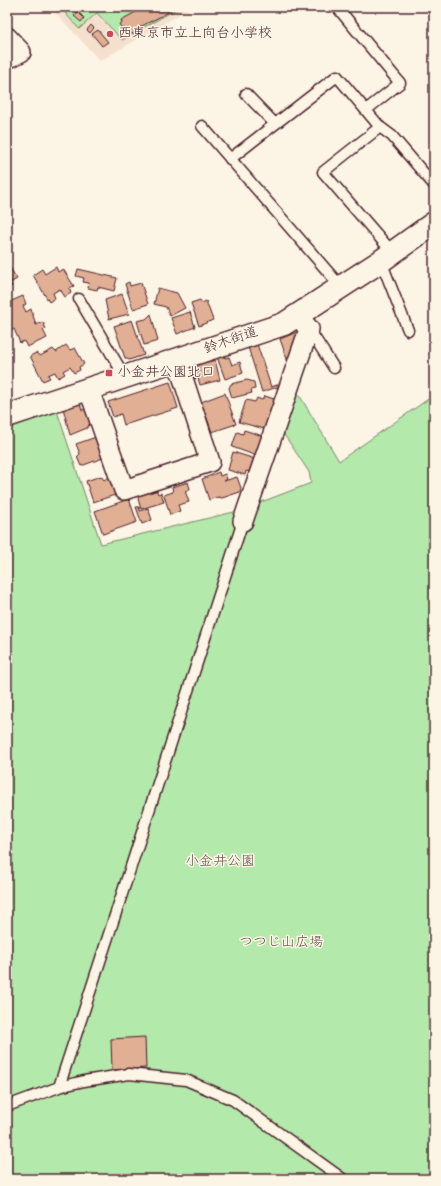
<svg xmlns="http://www.w3.org/2000/svg" width="441" height="1186" font-family="Dekko,'Klee One',sans-serif">
<style>
.built{fill:#f4e0cd}
.green{fill:#b3e9ab;stroke:#7e846b}
.building{fill:#e1af94;stroke:#4a1f2b}
.lines{fill:none;stroke-linecap:round;stroke-linejoin:round}
.lane-casing{stroke:#4a1f2b;stroke-width:13}
.street-casing{stroke:#4a1f2b;stroke-width:22}
.secondary-casing{stroke:#4a1f2b;stroke-width:25}
.lane{stroke:#fcf5e5;stroke-width:10}
.street{stroke:#fcf5e5;stroke-width:19}
.secondary{stroke:#fcf5e5;stroke-width:22}
.poi-dot{fill:#d1495b;stroke:#fcf5e5;stroke-width:1.5}
.labels{text-anchor:middle;dominant-baseline:central;stroke-width:3;stroke-linejoin:round;paint-order:stroke}
.poi-label{font-size:14px;fill:#4a1f2b;stroke:#fcf5e5;text-anchor:start}
.street-label{font-size:14px;fill:#4a1f2b;stroke:#fcf5e5}
.park-label{font-size:14px;fill:#64524b;stroke:#fcf5e5}
</style>
<rect width="100%" height="100%" fill="#fcf5e5"/>
<filter id="ink" filterUnits="userSpaceOnUse"><feTurbulence type="fractalNoise" baseFrequency=".025" numOctaves="2"/><feDisplacementMap in="SourceGraphic" scale="8" xChannelSelector="R" yChannelSelector="G"/><feConvolveMatrix kernelMatrix="1 2 1 2 8 2 1 2 1" color-interpolation-filters="sRGB"/></filter>
<g filter="url(#ink)">
<!-- built -->
<path class="built" d="M50,7H192L100,61Z"/>
<!-- green -->
<path class="green" d="M60,7H180L122,40L97,13L79,29Z
M295,388L339,461L434,395V1179H7V429L57,411L101,544L238,511L311,483L309,472L281,430Z"/>
<!-- building -->
<path class="building" d="M145,7H169L171,11L136,29L138,33L134,35L132,33L126,36L119,24L122,23L121,20Z
M78,12L84,18L81,22L74,16Z
M91,25L94,28L90,33L87,30Z
M98,30L108,42L102,46L92,34Z
M7,263L17,279L10,283L12,286L7,289Z
M56,267L58,272L63,269L74,286L69,288L71,293L65,297L60,289L53,293L55,298L49,302L33,275L42,269L45,274Z
M78,269L117,278L114,291L98,287L97,290L88,288L89,283L83,282L84,278L76,276Z
M129,282L130,286L141,283L148,304L133,309L125,284Z
M158,288L177,293L185,308L170,316L166,307L154,304Z
M122,294L129,314L109,319L105,300Z
M23,296L26,304L23,306L26,312L31,309L36,325L43,322L46,329L43,330L47,338L27,347L24,341L20,343L14,329L8,332L7,330V303Z
M200,300L202,303L206,301L213,320L199,326L191,303Z
M190,312L195,327L177,334L171,318Z
M151,314L158,341L144,345L137,321L146,319Z
M132,320L144,355L129,360L125,358L114,326Z
M297,332L289,365L280,339Z
M257,344L271,387L280,384L281,386L262,392L248,347Z
M66,345L70,350L75,348L84,364L79,367L80,370L74,373L70,367L63,371L65,374L58,378L55,372L48,375L50,378L43,381L30,356L36,353L40,356L53,349L56,352Z
M223,356L225,358L229,357L232,365L240,362L243,373L225,379L217,357Z
M215,360L220,380L200,385L198,378L195,379L193,373L199,372L197,365Z
M247,380L254,382L255,389L251,390L252,393L232,398L229,388L231,384Z
M170,382L178,408L124,425L121,414L113,417L108,402Z
M225,393L236,424L212,432L201,402Z
M265,396L277,400L268,430L239,422L246,400L255,402L257,398L262,400Z
M80,403L82,410L86,409L90,423L87,428L70,435L63,408Z
M244,430L263,436L257,456L232,447L237,432L243,434Z
M96,437L103,458L81,466L77,457L80,454L76,444Z
M233,452L255,459L251,472L246,471L245,475L228,470Z
M219,472L220,476L225,474L227,479L224,481L237,477L241,488L240,492L222,498L218,497L209,500L202,479Z
M101,476L104,480L109,477L115,495L93,502L86,481Z
M188,482L190,489L185,491L189,502L178,505L180,511L170,515L164,495L173,492L172,487Z
M156,489L158,494L161,493L164,502L141,509L138,499L140,494Z
M129,499L137,522L103,534L95,511Z
M136,507H139L140,511L148,508L152,520L142,524Z
M145,1037L146,1068L112,1070L111,1039Z"/>
<g class="lines">
<defs>
<path id="lane" d="M337,7L400,83L366,110
M246,94L275,124
M202,126L342,288
M380,127L323,172L393,253
M230,159L337,76L380,127L392,136L434,185
M381,261L408,330
M79,299L125,377
M309,329L334,368
M59,1087C120,898 183,711 243,521
M7,1106L59,1087L84,1081L129,1074L186,1080L233,1100L343,1179"/>
<path id="street" d="M7,37L21,52L7,59
M89,390L124,490L210,462L177,360
M243,521L309,329L297,315"/>
<path id="secondary" d="M7,416L284,324L381,261L434,223"/>
</defs>
<!-- lane casing -->
<use href="#lane" class="lane-casing"/>
<!-- street casing -->
<use href="#street" class="street-casing"/>
<!-- secondary casing -->
<use href="#secondary" class="secondary-casing"/>
<!-- lane -->
<use href="#lane" class="lane"/>
<!-- street -->
<use href="#street" class="street"/>
<!-- secondary -->
<use href="#secondary" class="secondary"/>
</g>
</g>
<!-- markers -->
<g class="poi-dot">
<circle cx="110" cy="34" r="4"/>
<rect x="105" y="369" width="8" height="8" rx="2"/>
</g>
<g class="labels">
<!-- poi labels -->
<g class="poi-label">
<text x="118" y="34">西東京市立上向台小学校</text>
<text x="117" y="373">小金井公園北口</text>
</g>
<!-- street labels -->
<g class="street-label">
<text transform="translate(231 341) rotate(-19)">鈴木街道</text>
</g>
<!-- park labels -->
<g class="park-label">
<text x="220" y="862">小金井公園</text>
<text x="281" y="943">つつじ山広場</text>
</g>
</g>
<!-- margin -->
<rect width="441" height="1186" fill="none" stroke="#fcf5e5" stroke-width="24"/>
<rect x="12" y="12" width="417" height="1162" fill="none" stroke="#4a1f2b" stroke-width="1.5" filter="url(#ink)"/>
</svg>
